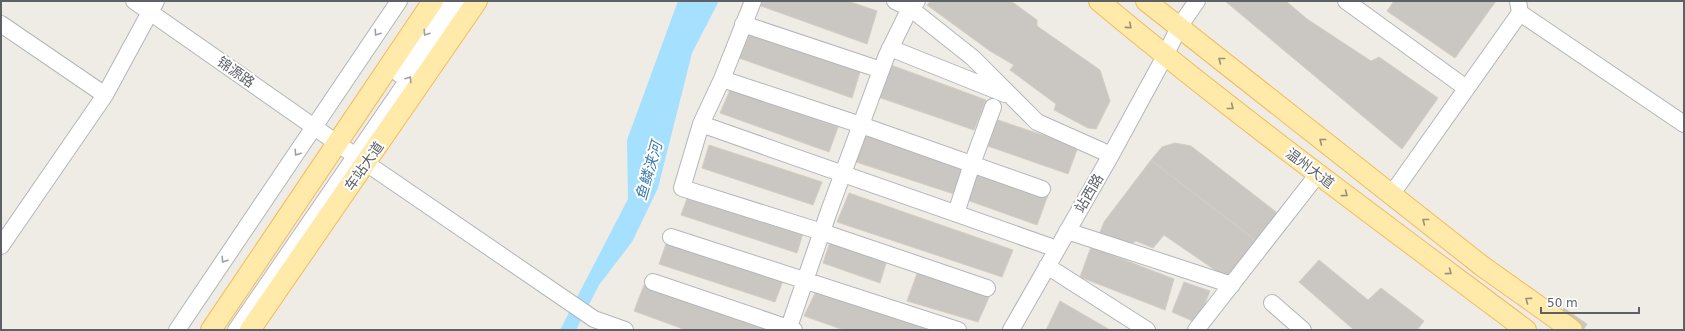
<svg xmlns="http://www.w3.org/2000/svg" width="1685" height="331" font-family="'DejaVu Sans','Noto Sans SC',sans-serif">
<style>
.water{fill:#a5e0ff}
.building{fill:#cac7c2;stroke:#d4cdc3}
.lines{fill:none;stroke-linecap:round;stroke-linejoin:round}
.minor-casing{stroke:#b2b6ba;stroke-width:18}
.major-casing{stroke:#f4bb59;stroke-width:22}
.minor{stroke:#fff;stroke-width:16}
.major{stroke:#ffeaaa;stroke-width:20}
.oneway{stroke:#96917e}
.oneway2{stroke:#9ea0a3}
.labels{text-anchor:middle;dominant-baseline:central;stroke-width:4;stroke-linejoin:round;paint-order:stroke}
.street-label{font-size:14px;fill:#5d6166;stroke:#fff}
.water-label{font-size:15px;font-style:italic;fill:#3c7cab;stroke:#fff}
</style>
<rect width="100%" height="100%" fill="#efece5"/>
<!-- water -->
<path class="water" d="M678,1H719L692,53L658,188L632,242L599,285L576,330H560L628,199L627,140Z"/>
<!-- building -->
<path class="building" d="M763,1H848L877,11L867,44L761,6Z
M931,1H1011L1037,20V26L1100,70L1110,101L1096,129L1088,128L1054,110L1056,104L1010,70L1014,65L990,51L927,5Z
M1225,1H1286L1307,19L1371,61L1379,57L1438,98L1402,149Z
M1394,1H1496L1455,58L1387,11Z
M747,32L860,72L852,98L739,58Z
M891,65L986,100L974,130L878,97Z
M730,90L838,127L829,152L720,113Z
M992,118L1078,147L1068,174L982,144Z
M866,134L966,167L957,195L856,162Z
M1175,143L1191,146L1280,215L1259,243L1151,160L1162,147Z
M709,145L822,182L813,205L702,168Z
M1151,160L1259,243L1228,279L1164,235L1153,248L1136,241L1127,246L1098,237L1104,222Z
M978,170L1048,195L1037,225L967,200Z
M689,193L804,230L797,253L681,215Z
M849,193L1013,250L1002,277L837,222Z
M831,239L887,260L880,283L823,263Z
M667,241L784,278L775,302L659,264Z
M1091,247L1174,279L1165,310L1080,277Z
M1319,260L1368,300L1381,288L1424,321L1417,330H1354L1299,282Z
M918,271L990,295L978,322L907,301Z
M1184,282L1210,291L1197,323L1172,312Z
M644,285L767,327L766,330H686L634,311Z
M817,289L930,330H844L804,316Z
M1060,301L1110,330H1046Z
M1564,308L1587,324L1583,330L1560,314Z"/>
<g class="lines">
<defs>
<path id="minor" d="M134,1L347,150L594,319L625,330
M753,1L722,79L701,124L682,188L822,232L987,288
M895,1L910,8L973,58L1037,122L1111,155
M1346,1L1466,88
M1520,13L1684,124
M1,24L105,95
M743,24L881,70
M890,48L1005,94
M399,74L448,1
M722,79L861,125L1042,189
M701,124L1057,249
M1391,195L1520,13L1518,1
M956,213L972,164L993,107
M1067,231L1232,285
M671,237L958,330
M1,246L105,95L156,1
M1047,266L1147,330
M653,282L794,330
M1272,303L1303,330
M177,330L399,1
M236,330L462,1
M788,330L829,211L886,57L910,8L917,1
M1011,330L1111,155L1165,56L1179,27L1197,1
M1196,330L1318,174"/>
<path id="major" d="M1099,1C1237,116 1382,222 1526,330
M1146,1L1482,266L1572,330
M211,330L433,1
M250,330L477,1"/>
</defs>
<!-- minor casing -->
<use href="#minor" class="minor-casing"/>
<!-- major casing -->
<use href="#major" class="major-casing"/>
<!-- minor -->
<use href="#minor" class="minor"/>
<!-- major -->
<use href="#major" class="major"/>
</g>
<!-- one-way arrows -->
<defs><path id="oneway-chevron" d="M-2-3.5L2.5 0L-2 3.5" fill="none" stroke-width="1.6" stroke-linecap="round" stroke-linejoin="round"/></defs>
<g class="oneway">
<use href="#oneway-chevron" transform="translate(1129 26) rotate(40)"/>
<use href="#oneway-chevron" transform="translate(1221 60) rotate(-142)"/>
<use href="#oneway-chevron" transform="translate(1231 107) rotate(38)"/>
<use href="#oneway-chevron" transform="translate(1322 141) rotate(-142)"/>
<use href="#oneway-chevron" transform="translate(1345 194) rotate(37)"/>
<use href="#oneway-chevron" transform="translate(1425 221) rotate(-142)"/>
<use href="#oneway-chevron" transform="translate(1449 272) rotate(37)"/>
<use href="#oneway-chevron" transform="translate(1528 300) rotate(-144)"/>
</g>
<g class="oneway2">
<use href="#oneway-chevron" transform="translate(377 33) rotate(124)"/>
<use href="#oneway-chevron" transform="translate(426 33) rotate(124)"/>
<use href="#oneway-chevron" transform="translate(409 79) rotate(-56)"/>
<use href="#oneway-chevron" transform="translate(297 153) rotate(123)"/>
<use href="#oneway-chevron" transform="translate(224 260) rotate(124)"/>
</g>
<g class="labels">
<!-- street labels -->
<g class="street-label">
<text transform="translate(236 72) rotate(35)">锦源路</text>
<text transform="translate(364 166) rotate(-55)">车站大道</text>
<text transform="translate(1310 168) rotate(37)">温州大道</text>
<text transform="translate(1089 193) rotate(-60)">站西路</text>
</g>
<!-- water labels -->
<g class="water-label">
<text transform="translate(649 171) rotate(-74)">鱼鳞浃河</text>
</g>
</g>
<!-- border -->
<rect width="1685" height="331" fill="none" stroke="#5d6166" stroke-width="4"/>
<!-- scale -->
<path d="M1541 307v6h98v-6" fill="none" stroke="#5d6166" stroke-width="2"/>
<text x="1547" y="307" font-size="12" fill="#5d6166" stroke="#ffffff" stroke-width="3" paint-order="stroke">50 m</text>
</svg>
